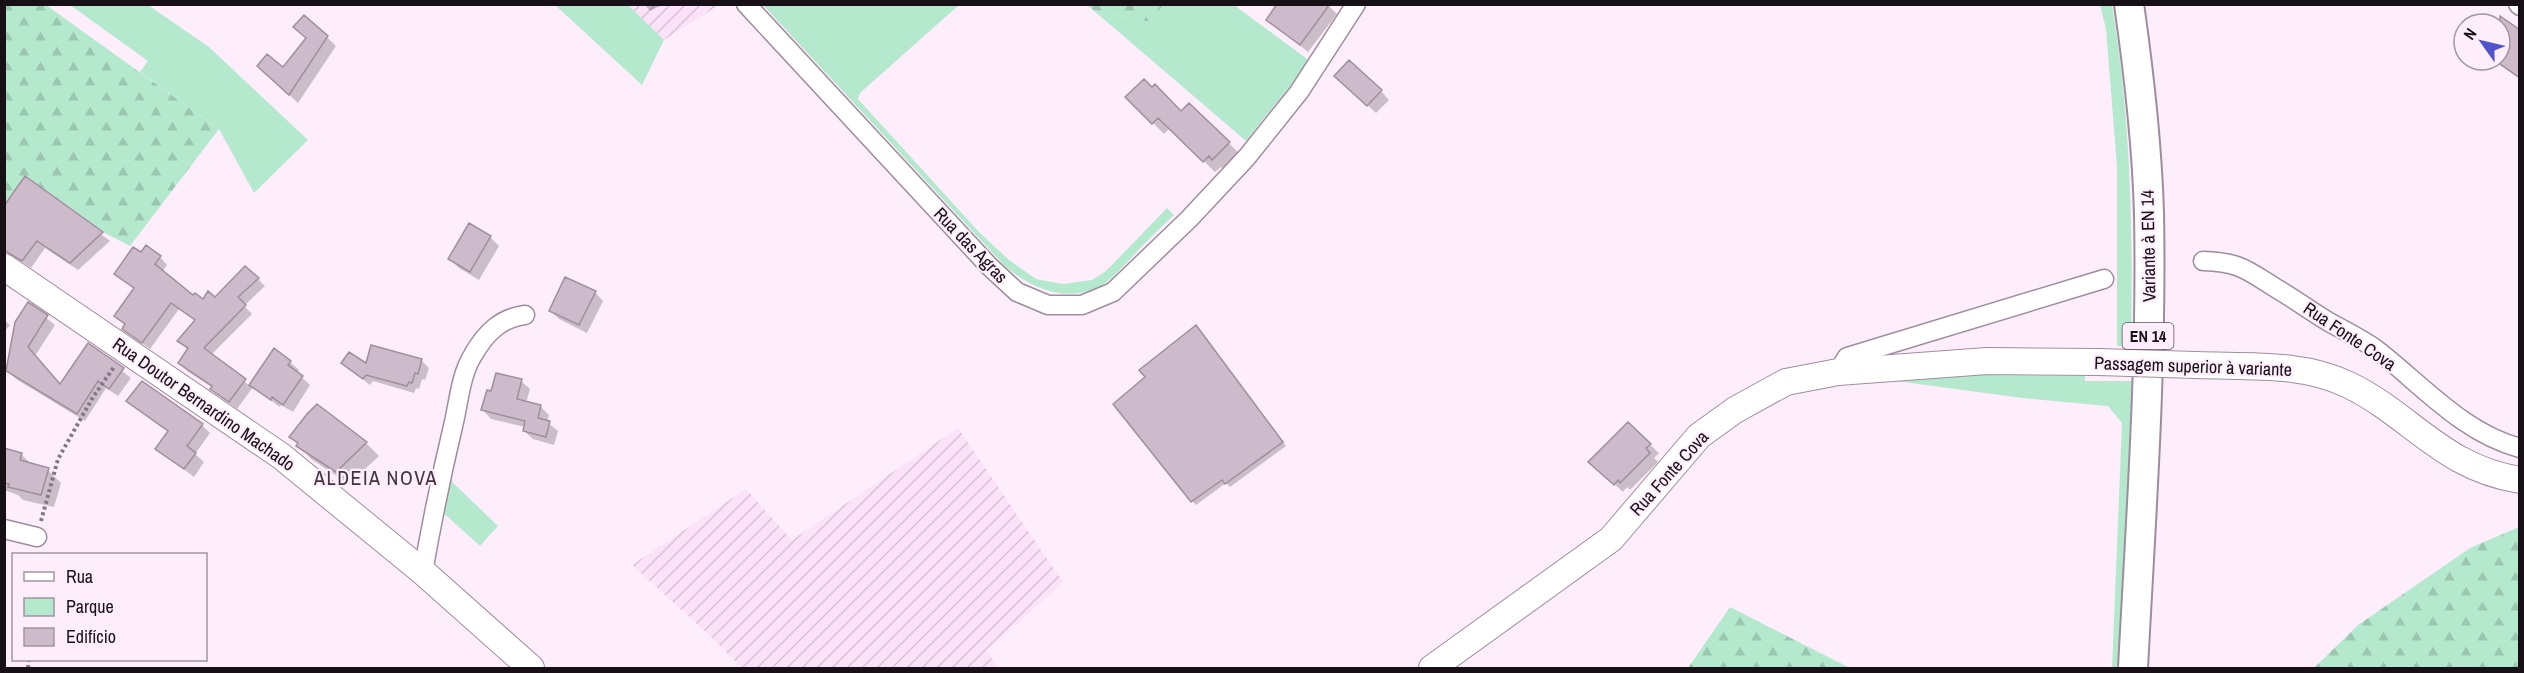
<svg xmlns="http://www.w3.org/2000/svg" width="2524" height="673" font-family="'Archivo Narrow',sans-serif">
<style>
.industrial{fill:url(#industrial-furrows)}
.green{fill:#b5e9ce}
.forest{fill:url(#forest-firs)}
.shadow{fill:#0003}
.building{fill:#cdbacb;stroke:#a08e9e;stroke-width:1.5}
.lines{fill:none;stroke-linecap:round;stroke-linejoin:round}
.street-casing{stroke:#9f8d9d;stroke-width:21}
.secondary-casing{stroke:#9f8d9d;stroke-width:28}
.primary-casing{stroke:#9f8d9d;stroke-width:32}
.path{stroke:#837882;stroke-width:4;stroke-dasharray:3 3;stroke-linecap:butt}
.street{stroke:#fff;stroke-width:18}
.secondary{stroke:#fff;stroke-width:26}
.primary{stroke:#fff;stroke-width:28}
.secondary-bridge-casing{stroke:#9f8d9d;stroke-width:28;stroke-linecap:butt}
.secondary-bridge{stroke:#fff;stroke-width:26}
.labels{text-anchor:middle;dominant-baseline:central;stroke-width:4.5;stroke-linejoin:round;paint-order:stroke}
.shield{fill:#feeefc;stroke:#5c535b;stroke-width:1.5}
.shield-label{font-size:16px;font-weight:bold;fill:#171016}
.street-label{font-size:18px;fill:#171016;stroke:#feeefc}
.neighbourhood-label{font-size:20px;letter-spacing:1.5px;fill:#413240;stroke:#feeefc}
</style>
<defs>
<pattern id="industrial-furrows" width="10" height="10" patternUnits="userSpaceOnUse" patternTransform="scale(1.5)"><rect width="10" height="10" fill="#fce2f9"/><path d="M-1 1l2-2M0 10L10 0M9 11l2-2" fill="none" stroke="#d7c1d5"/></pattern>
<pattern id="forest-firs" width="22" height="20" patternUnits="userSpaceOnUse" patternTransform="scale(1.5)"><rect width="22" height="20" fill="#b5e9ce"/><path d="M5 1l3.5 6h-7zM16 11l3.5 6h-7z" fill="#9bc7b0"/></pattern>
</defs>
<rect width="100%" height="100%" fill="#feeefc"/>
<!-- industrial -->
<path class="industrial" d="M628,5H719L664,40Z
M958,428L1063,582L987,651L998,668H742L708,634L632,565L746,489L792,540Z"/>
<!-- green -->
<path class="green" d="M70,5H148L209,47L308,140L254,193L219,129L140,72L148,61Z
M555,5H628L664,40L642,85Z
M763,5H959L860,93L858,99L979,232L1009,260L1036,279L1063,284L1092,280L1106,271L1167,208L1174,215C1159,229 1145,243 1131,258C1122,267 1114,277 1104,284C1070,305 1029,289 1002,263Z
M1163,5H1234L1310,61L1246,141L1093,10L1150,22Z
M2100,5H2112C2131,117 2133,232 2131,346H2117V167L2106,29Z
M1890,374L2085,376V381H2133L2118,668H2112L2122,423L2108,406L2022,398L1889,380Z
M446,476L498,526L480,546L438,508Z"/>
<!-- forest -->
<path class="forest" d="M5,5H46L219,129L130,246L103,232L26,177L5,206Z
M1087,5H1163L1150,22L1093,10Z
M2519,527V668H2314L2358,625L2470,548Z
M1730,607L1850,668H1688Z"/>
<!-- shadow -->
<path class="shadow" d="M644,4H664L650,11Z
M1327,4L1337,14L1308,52L1268,20Z
M2503,19L2520,32V79L2494,60H2500L2499,24Z
M327,37L336,46L298,103L267,74L283,70L307,39Z
M1345,84L1381,91L1389,100L1376,113Z
M1127,97L1181,113L1189,105L1240,154L1224,170L1221,167L1215,172L1170,128L1164,134Z
M26,178L110,241L78,270L45,248L31,268L4,250Z
M490,237L499,246L479,280L459,268L450,259Z
M141,254L160,257L167,265L162,272L193,297L203,301L216,299L258,279L265,286L244,306L252,314L211,355L250,386L290,362L299,370L297,373L310,385L293,412L281,405L280,407L253,387L237,409L220,396L213,388L187,371L180,363L189,350L179,341L196,321L179,309L150,349L124,329L126,326L116,316L135,289L116,274Z
M595,292L603,301L587,333L559,319L550,310Z
M29,304L55,325L35,356L61,385L89,345L131,378L118,396L106,388L85,421L16,379L7,370Z
M4,320L10,325L4,332Z
M1200,331L1286,446L1230,487L1226,483L1196,505L1192,501Z
M372,347L422,361L429,368L425,380L422,379L419,389L416,388L414,393L373,381L370,385L343,363L367,366Z
M521,381L530,389L526,403L540,406L549,415L547,422L558,431L554,445L533,439L524,431L525,427L491,419L483,410L492,393Z
M128,401L202,425L210,433L195,454L204,462L194,477L157,449L169,432Z
M317,406L366,443L379,456L349,484L311,459L291,437Z
M1628,424L1659,453L1654,458L1658,462L1630,490L1627,487L1623,492L1599,470Z
M4,449L21,454L32,465L48,470L61,483L54,507L23,500L18,495L4,490Z"/>
<!-- building -->
<path class="building" d="M1277,4H1330L1300,45L1266,20Z
M304,15L328,36L289,95L257,66L267,54L283,67L306,38L293,27Z
M2500,16L2520,30V78L2500,64Z
M1349,60L1382,90L1367,106L1334,76Z
M1144,79L1152,87L1155,84L1181,111L1189,103L1230,142L1212,160L1209,156L1203,162L1158,118L1152,124L1125,97Z
M25,176L103,232L70,263L37,241L22,261L4,250V206Z
M469,223L491,236L470,272L448,259Z
M146,245L161,256L155,264L193,295L195,293L203,299L208,291L215,297L245,266L259,278L238,297L246,305L204,348L246,379L229,402L210,389L212,386L178,363L188,348L177,341L195,320L171,303L142,343L122,329L125,324L114,316L134,288L114,274L133,247L141,252Z
M565,277L596,291L579,325L549,311Z
M28,302L48,315L28,347L60,384L88,343L124,368L109,389L98,381L77,414L6,371L15,322Z
M1196,325L1283,442L1225,484L1222,480L1191,502L1113,404L1145,377L1139,370Z
M371,345L422,359L418,374L415,373L412,383L409,382L407,386L366,375L363,379L341,363L349,352L366,363Z
M274,348L291,361L288,365L303,376L283,405L272,397L271,400L249,385Z
M496,373L522,379L517,399L541,405L538,418L550,421L546,437L523,431L525,421L481,410L487,390L491,391Z
M142,381L203,424L187,446L196,453L184,469L155,449L168,431L126,401Z
M317,404L367,442L336,472L296,446L298,443L289,437L307,414Z
M1628,422L1651,444L1646,448L1650,453L1620,483L1618,480L1614,485L1588,462Z
M4,448L22,453L20,460L49,468L41,495L8,487L9,484L4,483Z"/>
<g class="lines">
<defs>
<path id="street" d="M746,4L989,266L1017,292L1048,305H1082L1113,292L1189,219L1247,157L1299,92L1356,4
M2518,4L2520,6
M2203,261C2241,262 2248,271 2279,290C2296,300 2312,312 2329,322C2345,331 2362,339 2377,350C2422,385 2463,433 2520,448
M1838,372L1847,357L2104,279
M4,529L37,537
M423,572C432,521 442,472 454,422C459,400 461,374 473,355C485,334 500,318 525,315"/>
<path id="secondary" d="M4,267L281,456L423,572L531,668
M2196,365C2247,367 2302,362 2349,385C2412,416 2443,468 2520,480
M1432,668L1611,539L1699,436L1735,410L1786,382L1838,372L1987,361L2098,362"/>
<path id="primary" d="M2129,4C2139,74 2147,143 2149,213C2152,365 2141,517 2133,668"/>
</defs>
<!-- street casing -->
<use href="#street" class="street-casing"/>
<!-- secondary casing -->
<use href="#secondary" class="secondary-casing"/>
<!-- primary casing -->
<use href="#primary" class="primary-casing"/>
<!-- path -->
<path class="path" d="M41,521L58,459L93,397L114,367
M28,668L29,660"/>
<!-- street -->
<use href="#street" class="street"/>
<!-- secondary -->
<use href="#secondary" class="secondary"/>
<!-- primary -->
<use href="#primary" class="primary"/>
<defs>
<path id="secondary-bridge" d="M2098,362L2196,365"/>
</defs>
<!-- secondary-bridge casing -->
<use href="#secondary-bridge" class="secondary-bridge-casing"/>
<!-- secondary-bridge -->
<use href="#secondary-bridge" class="secondary-bridge"/>
</g>
<g class="labels">
<!-- shield labels -->
<rect class="shield" x="2122.5" y="323" width="51" height="26" rx="4.5"/>
<g class="shield-label">
<text x="2148" y="336">EN 14</text>
</g>
<!-- street labels -->
<g class="street-label">
<text transform="translate(971 245) rotate(46)">Rua das Agras</text>
<text transform="translate(2148 246) rotate(-91)">Variante à EN 14</text>
<text transform="translate(2350 336) rotate(34)">Rua Fonte Cova</text>
<text transform="translate(2193 366) rotate(2)">Passagem superior à variante</text>
<text transform="translate(204 404) rotate(35)">Rua Doutor Bernardino Machado</text>
<text transform="translate(1669 473) rotate(-48)">Rua Fonte Cova</text>
</g>
<!-- neighbourhood labels -->
<g class="neighbourhood-label">
<text x="376" y="477">ALDEIA NOVA</text>
</g>
</g>
<!-- border -->
<rect width="2524" height="673" fill="none" stroke="#171016" stroke-width="12"/>
<!-- legend -->
<rect x="12" y="553" width="195" height="108" fill="#feeefc" stroke="#a295a0" stroke-width="1.5"/>
<rect x="24" y="572" width="30" height="9" fill="#ffffff" stroke="#a295a0" stroke-width="1.5"/>
<text x="66" y="583" font-size="18" fill="#171016">Rua</text>
<rect x="24" y="598" width="30" height="18" fill="#b5e9ce" stroke="#a295a0" stroke-width="1.5"/>
<text x="66" y="613" font-size="18" fill="#171016">Parque</text>
<rect x="24" y="628" width="30" height="18" fill="#cdbacb" stroke="#a295a0" stroke-width="1.5"/>
<text x="66" y="643" font-size="18" fill="#171016">Edifício</text>
<!-- north arrow -->
<g transform="translate(2482 42) rotate(304)"><circle r="28" fill="#feeefc" stroke="#a295a0" stroke-width="1.5"/>
<path d="M0-4.5L10 22L0 15L-10 22Z" fill="#4f54ca"/>
<text y="-9" font-size="16" font-weight="bold" text-anchor="middle" fill="#171016">N</text>
</g>
</svg>
